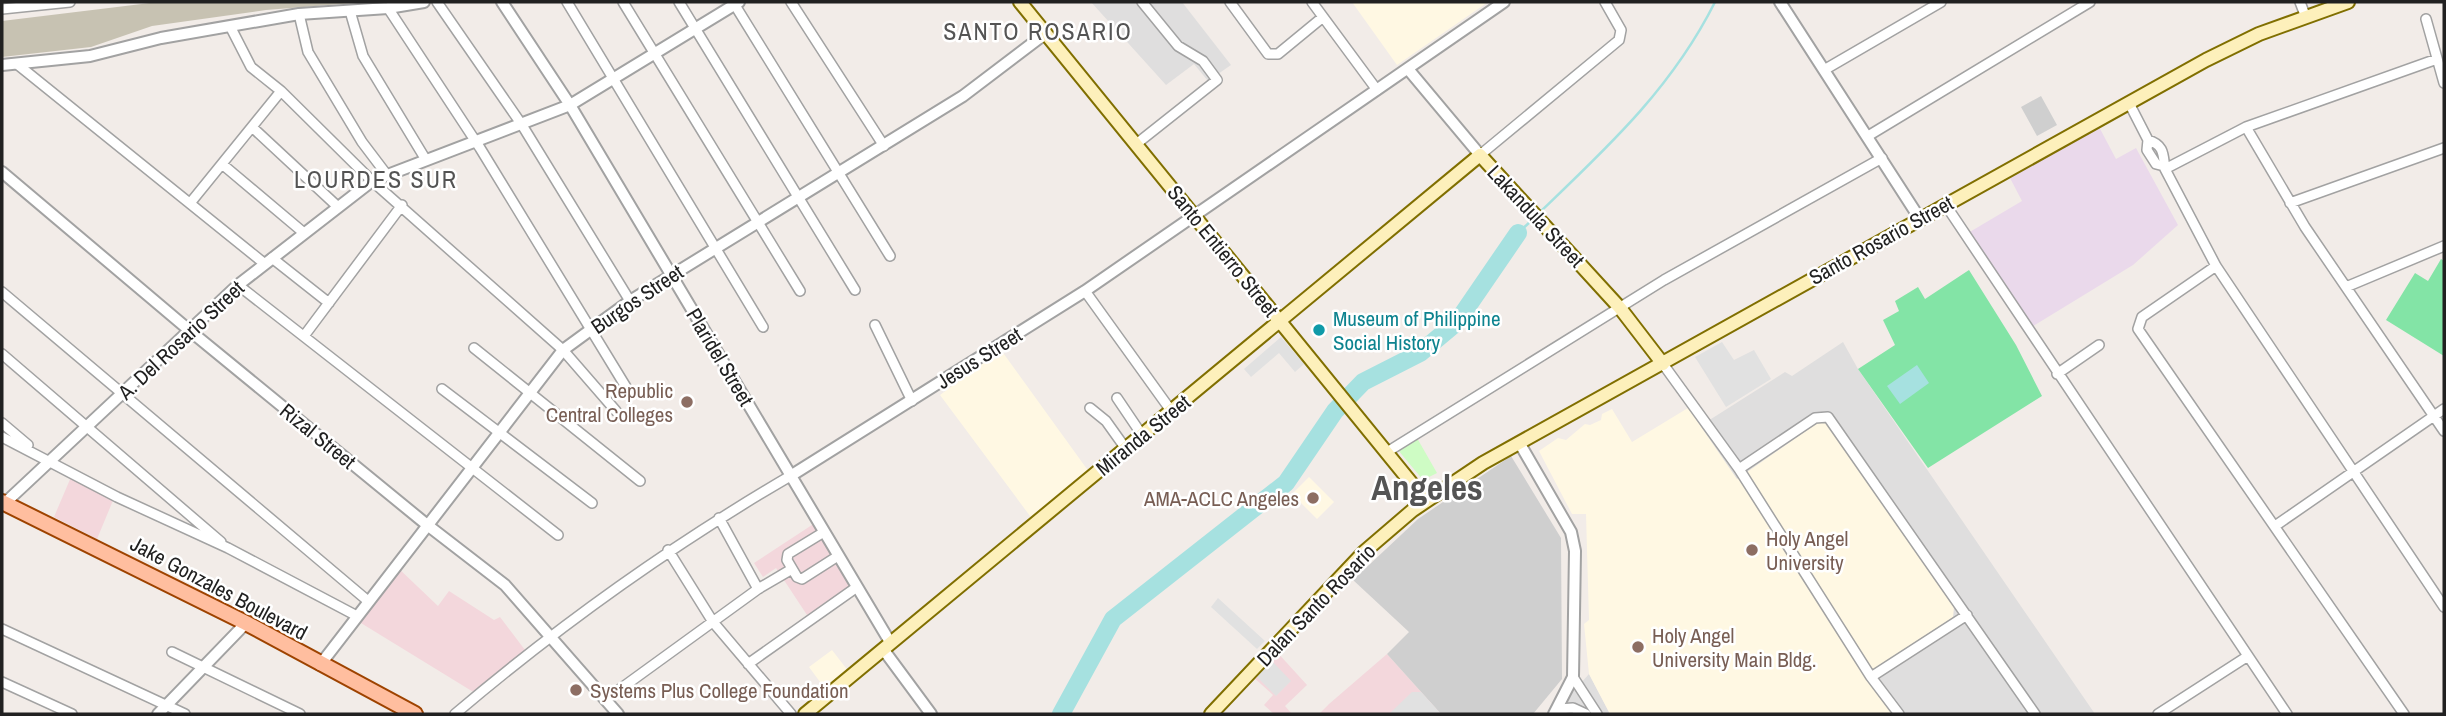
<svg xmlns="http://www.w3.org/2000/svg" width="2446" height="716" font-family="'Archivo Narrow',sans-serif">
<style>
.residential{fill:#dfdede}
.commercial{fill:#f3d7dc}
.industrial{fill:#ead9eb}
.education{fill:#fff8e3}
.religious{fill:#cfcfcf}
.construction{fill:#c7c2b2}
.park{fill:#cefcc4}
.pitch{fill:#83e4a6}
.parking{fill:#e1e1e1}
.water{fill:#a6e1e0}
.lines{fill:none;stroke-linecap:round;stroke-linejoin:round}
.stream{stroke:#a6e1e0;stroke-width:2.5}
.river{stroke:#a6e1e0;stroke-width:18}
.minor-casing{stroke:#a2a2a2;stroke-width:12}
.tertiary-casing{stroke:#a2a2a2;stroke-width:14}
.secondary-casing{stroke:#806f00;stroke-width:16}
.primary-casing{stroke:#9e4300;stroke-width:18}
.minor{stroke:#fff;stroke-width:9}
.tertiary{stroke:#fff;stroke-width:10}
.secondary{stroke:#fdf0bb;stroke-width:12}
.primary{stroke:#ffbe9f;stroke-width:14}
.culture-dot{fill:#0f9aa8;stroke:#fff;stroke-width:2.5}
.education-dot{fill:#8d6e63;stroke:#fff;stroke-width:2.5}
.labels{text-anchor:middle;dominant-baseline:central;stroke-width:5;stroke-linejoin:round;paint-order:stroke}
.street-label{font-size:21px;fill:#212121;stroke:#fff}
.culture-label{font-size:21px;fill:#0d838f;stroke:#fff;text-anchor:start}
.education-label{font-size:21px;fill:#785e54;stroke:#fff;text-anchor:start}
.quarter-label{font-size:24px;letter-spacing:2px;fill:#545454;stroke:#fff}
.town-label{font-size:35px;font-weight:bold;fill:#545454;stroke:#fff}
</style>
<rect width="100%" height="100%" fill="#f2ece8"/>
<!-- residential -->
<path class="residential" d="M1091,2H1182L1231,65L1208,81L1194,64L1166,85Z
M1843,342L1858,369L2095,714H1893L1864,675L1953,617L1954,605L1819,422L1737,480L1700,426L1785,372L1792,376Z
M1589,674L1610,714H1553Z"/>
<!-- commercial -->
<path class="commercial" d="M71,477L114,498L97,539L54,517Z
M815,523L852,585L807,615L776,568L763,577L754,563Z
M396,566L438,606L449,591L494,620L500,617L525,650L475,693L356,620Z
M1276,651L1307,685L1285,706L1292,714H1274L1264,705L1273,695L1252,676Z
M1387,654L1441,714H1319L1329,704Z"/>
<!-- industrial -->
<path class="industrial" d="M2098,125L2116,159L2136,148L2178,225L2133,265L2030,328L1968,233L2022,201L2010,178Z"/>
<!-- education -->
<path class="education" d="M1352,2H1488L1397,65Z
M1001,350L1092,476L1033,520L940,395Z
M1688,408L1737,479L1819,422L1827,421L1954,605L1953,617L1865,675L1893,714H1610L1589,674L1584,624L1589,620L1586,514H1572L1539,451L1558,438L1566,440L1585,424L1590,425L1601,420L1602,414L1612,409L1632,442Z
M1309,477L1334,502L1317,519L1292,494Z
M832,650L849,672L826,690L809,667Z"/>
<!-- religious -->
<path class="religious" d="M2041,96L2057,125L2037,136L2021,107Z
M1511,456L1561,538L1562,679L1533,714H1441L1387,654L1409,632L1353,580L1418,519Z"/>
<!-- construction -->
<path class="construction" d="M158,2H366L266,10L152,26L91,47L2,57V21Z"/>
<!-- park -->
<path class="park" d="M1417,438L1437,473L1423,480L1398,450Z"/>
<!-- pitch -->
<path class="pitch" d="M2441,259L2444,261V356L2386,320L2415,273L2428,281Z
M1969,270L2016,345L2042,396L1928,468L1858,369L1895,345L1883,320L1899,311L1895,301L1918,287L1925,299Z"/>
<!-- parking -->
<path class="parking" d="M1281,337L1304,364L1295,372L1279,353L1251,377L1244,369Z
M1722,342L1734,360L1754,350L1771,379L1726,407L1695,357Z
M1218,598L1265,641L1257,649L1211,607Z
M1270,659L1291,681L1276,696L1254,674Z
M1412,692H1421L1441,714H1389Z"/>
<!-- water -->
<path class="water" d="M1917,365L1929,383L1900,404L1887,386Z"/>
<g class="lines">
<!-- stream -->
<path class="stream" d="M1539,213C1608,147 1672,88 1715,2
M1518,233L1532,220"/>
<!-- river -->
<path class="river" d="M1061,714L1113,619L1286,483L1335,411L1363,382L1420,353L1457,322L1518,233"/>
<defs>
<path id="minor" d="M437,2L522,125L630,301
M567,2L763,327
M623,2L800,291
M679,2L855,290
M733,2L890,256
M791,2L884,146
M1230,2L1268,54H1278L1323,17
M1312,2L1377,90
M2300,2L2305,15
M388,8L480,148L626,387
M2,9L70,2
M350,11L363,56L426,160
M299,14L308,52L362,142L387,175
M2426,19L2444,83
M231,28L251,67L281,91L372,181L563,350L616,411
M17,64L265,264
M1824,70L1941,2
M2129,103L2148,140L2147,150L2156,164L2164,166
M252,127L337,206
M2246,127L2305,227L2444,431
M1868,136L2090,2
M2148,140C2165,145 2163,156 2165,169L2216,266L2444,607
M1135,145L1217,80L1203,61L1178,46L1142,2
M1480,155L1619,40L1621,30L1605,2
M222,164L304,233
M2165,169L2246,127L2437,59
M191,202L281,91
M2290,203L2444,148
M1945,204L2287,714
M272,258L329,303
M2216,266L2142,317L2138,329L2404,714
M238,285L558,535
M2346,287L2444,246
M1085,291L1172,412
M2,292L368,601
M875,325L912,401
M304,336L402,205
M474,348L640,481
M2,354L221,542
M1663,364L1739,469L1871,677L1899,714
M2057,374L2099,345
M442,389L592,503
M1117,398L1142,435
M1090,408L1106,421L1126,449
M2,423L28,445
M2,437L117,497L228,548L357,616
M1387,452L1664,280L1882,158
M1739,469L1815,418L1828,417L2035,714
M719,518L758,589
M2275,526L2444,409
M824,532L788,554L787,560L797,577L802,579L838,556
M668,550L713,622L791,714
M2,629L185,714
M172,652L300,714
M748,664L857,587
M1573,677L1597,714
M1871,677L1967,615
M2,682L72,714
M605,700L758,589L792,569
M1558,709L1573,708L1586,714
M455,714C561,624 672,545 792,475
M2158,714L2248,656"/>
<path id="tertiary" d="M502,2L570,105L890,642
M1780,2L1920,219
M2,65L90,56L161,38L299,14L388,8L424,2
M1408,69L1480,155
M2,172L189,330L426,524L505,585L618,714
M1520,444L1571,532L1575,551L1573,677L1554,714
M792,475L1085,291L1504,2
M5,503L238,285L372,181L570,105L739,2
M883,649L931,714
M320,665L563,350L630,301L963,96L1046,33
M158,714L246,623"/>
<path id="secondary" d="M1020,2L1426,501
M805,714L1480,155L1620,308L1663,364
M1211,714L1364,552L1413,510L1483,463L2206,60L2259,34L2348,2"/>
<path id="primary" d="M2,502L246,623L415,714"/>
</defs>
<!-- minor casing -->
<use href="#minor" class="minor-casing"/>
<!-- tertiary casing -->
<use href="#tertiary" class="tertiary-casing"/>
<!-- secondary casing -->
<use href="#secondary" class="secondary-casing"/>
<!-- primary casing -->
<use href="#primary" class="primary-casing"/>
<!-- minor -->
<use href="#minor" class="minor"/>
<!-- tertiary -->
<use href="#tertiary" class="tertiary"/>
<!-- secondary -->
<use href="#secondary" class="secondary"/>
<!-- primary -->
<use href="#primary" class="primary"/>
</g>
<!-- markers -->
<circle class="culture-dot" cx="1319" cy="330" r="7"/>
<g class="education-dot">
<circle cx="687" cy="402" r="7"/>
<circle cx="1313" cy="498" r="7"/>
<circle cx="1752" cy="550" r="7"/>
<circle cx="1638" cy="647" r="7"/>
<circle cx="576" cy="690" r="7"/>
</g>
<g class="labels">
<!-- street labels -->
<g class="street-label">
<text transform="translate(1536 216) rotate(47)">Lakandula Street</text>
<text transform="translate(1881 240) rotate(-29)">Santo Rosario Street</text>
<text transform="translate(1223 251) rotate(51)">Santo Entierro Street</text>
<text transform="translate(637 299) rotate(-34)">Burgos Street</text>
<text transform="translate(181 340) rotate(-43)">A. Del Rosario Street</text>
<text transform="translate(720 357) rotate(59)">Plaridel Street</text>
<text transform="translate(979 358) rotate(-32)">Jesus Street</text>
<text transform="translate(1143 435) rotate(-39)">Miranda Street</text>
<text transform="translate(318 436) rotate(39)">Rizal Street</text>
<text transform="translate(219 588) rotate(28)">Jake Gonzales Boulevard</text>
<text transform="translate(1316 605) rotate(-46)">Dalan Santo Rosario</text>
</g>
<!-- culture labels -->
<g class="culture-label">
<text x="1333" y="318">Museum of Philippine<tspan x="1333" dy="24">Social History</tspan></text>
</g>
<!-- education labels -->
<g class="education-label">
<text x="673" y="390" text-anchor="end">Republic<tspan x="673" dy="24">Central Colleges</tspan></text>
<text x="1299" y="498" text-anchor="end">AMA-ACLC Angeles</text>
<text x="1766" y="538">Holy Angel<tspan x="1766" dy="24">University</tspan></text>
<text x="1652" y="635">Holy Angel<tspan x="1652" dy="24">University Main Bldg.</tspan></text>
<text x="590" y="690">Systems Plus College Foundation</text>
</g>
<!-- quarter labels -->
<g class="quarter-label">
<text x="1038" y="31">SANTO ROSARIO</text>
<text x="376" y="179">LOURDES SUR</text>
</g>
<!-- town labels -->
<g class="town-label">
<text x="1427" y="487">Angeles</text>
</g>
</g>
<!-- border -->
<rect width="2446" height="716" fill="none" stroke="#212121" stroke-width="7"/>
</svg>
